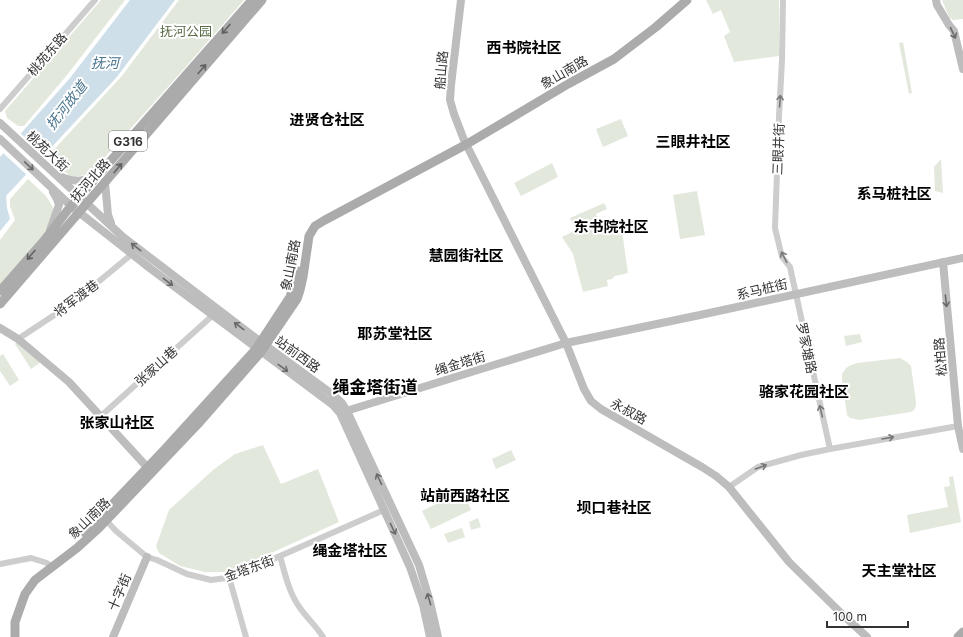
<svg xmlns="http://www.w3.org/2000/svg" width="963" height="637" font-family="Inter,'Noto Sans SC',sans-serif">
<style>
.green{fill:#e3e8dd}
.water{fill:#cedfe9}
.pier{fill:#fff}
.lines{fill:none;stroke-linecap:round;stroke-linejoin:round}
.street{stroke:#cdcdcd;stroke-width:6}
.secondary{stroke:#bdbdbd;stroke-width:8}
.primary{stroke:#ababab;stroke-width:9}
.oneway{stroke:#636363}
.oneway2{stroke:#6a6a6a}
.oneway3{stroke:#787878}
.labels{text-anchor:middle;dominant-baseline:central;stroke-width:4;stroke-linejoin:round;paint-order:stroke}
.shield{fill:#fff;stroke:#707070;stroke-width:1}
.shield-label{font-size:12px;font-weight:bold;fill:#333}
.park-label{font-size:13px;fill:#576b44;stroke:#fff}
.street-label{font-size:13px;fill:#333;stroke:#fff}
.water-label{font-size:14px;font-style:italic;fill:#48748e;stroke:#fff}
.quarter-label{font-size:15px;font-weight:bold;fill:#000;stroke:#fff}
.district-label{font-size:17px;font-weight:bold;fill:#000;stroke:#fff}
</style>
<rect width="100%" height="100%" fill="#fff"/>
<!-- green -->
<path class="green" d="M101,0H125L67,75L24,126H18L7,118L5,111Z
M179,0H244L184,69L98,165L88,174L72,178L48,156L121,77Z
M706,0H779V56L734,62L724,36L730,32L721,10L713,14Z
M942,0H963V19L953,20L949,17Z
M903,42L912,93L909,94L899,43Z
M621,119L628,136L603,147L596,129Z
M941,159L943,193L935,191L934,167Z
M552,163L558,177L521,196L514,183Z
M28,179L46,196L54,209L46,230L33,248L0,287V240L15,220L10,206V199Z
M697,191L705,235L680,239L673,195Z
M604,203L607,209L596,214L600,232L603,234L622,231L628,273L615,276L612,279L607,280L608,286L583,292L573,254L562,237L576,230L570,218Z
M860,334L862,342L846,346L844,336Z
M17,342L41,362L31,369L15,344Z
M3,354L19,380L10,386L0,371V356Z
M900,358L907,362L911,366L916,402C916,407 915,410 911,412L859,420L850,418L847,415L842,381V374L846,368L849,366L857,363Z
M263,445L281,484L318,469L339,522L245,565L224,572H205L180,566L159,553L156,546L169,510L213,470L235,454Z
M511,450L516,460L496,469L492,459Z
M953,476L961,522L910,533L907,515L948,507L944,487L950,486L949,477Z
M463,491L471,510L431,529L422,511Z
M478,518L481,527L471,530L469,522Z
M462,528L465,537L448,543L444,534Z"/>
<!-- water -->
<path class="water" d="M130,0H175L116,78L6,196L7,208L10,219L0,231V157L70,78Z"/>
<!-- pier -->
<path class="pier" d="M19,132L45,156L28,176L2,152Z"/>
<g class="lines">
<!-- street -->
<path class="street" d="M783,0L782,60L779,116L775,228L782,257L790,267L830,449
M0,109L95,0
M18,339L74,302L132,254
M101,416L212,316
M729,487L758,467L801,455L830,449L958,426
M105,519L116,531L147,557L157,560L187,574L211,580L226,578L262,564L384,510
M280,556C285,574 289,593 300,608C307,618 317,627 323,637
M0,564L31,558L47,563L52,567
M229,577L246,637"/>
<!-- secondary -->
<path class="secondary" d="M461,0L451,85L450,100L454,114L464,140L566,343L584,389L591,401L601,409L702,467L716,476L729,487L789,562L843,615L867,637
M936,0L937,5L949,25L954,31L963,69
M0,123L123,237L261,342L332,394L342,403L347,411L419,565L430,602L438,637
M0,139L71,206L151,269L333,405L340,413L410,567L423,605L430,637
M60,176C75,183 83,182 98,174
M105,182L108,215L111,223
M50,230L59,205L57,199L53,192
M943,262L958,426L963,449
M0,328L18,339L69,382L147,467
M343,412L481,369L566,343L700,315L963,258
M113,637L147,557"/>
<!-- primary -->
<path class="primary" d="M0,291L42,243L71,206L252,0
M0,304L262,0
M85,533L165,449L256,349L290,297L298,271
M15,637V622L25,594L35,580L77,548L99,528L198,424L261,352L297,299L300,290L303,277L309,236L315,226L325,220L467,144L568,84L614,59L656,27L687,0
M958,637L963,632"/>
</g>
<!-- one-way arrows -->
<defs><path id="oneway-shaft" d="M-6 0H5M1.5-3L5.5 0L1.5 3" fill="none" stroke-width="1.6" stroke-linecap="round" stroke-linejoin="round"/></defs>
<g class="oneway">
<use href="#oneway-shaft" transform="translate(226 29) rotate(131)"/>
<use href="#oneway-shaft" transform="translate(202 69) rotate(-49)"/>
<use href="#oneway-shaft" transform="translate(118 168) rotate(-49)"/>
<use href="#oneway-shaft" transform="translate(31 255) rotate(131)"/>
</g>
<g class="oneway2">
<use href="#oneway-shaft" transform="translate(953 33) rotate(65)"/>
<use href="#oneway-shaft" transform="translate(29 166) rotate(43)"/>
<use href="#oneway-shaft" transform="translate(136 247) rotate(-142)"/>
<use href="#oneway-shaft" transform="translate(168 282) rotate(37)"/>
<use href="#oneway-shaft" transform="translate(946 301) rotate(84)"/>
<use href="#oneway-shaft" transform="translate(239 326) rotate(-143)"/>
<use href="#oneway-shaft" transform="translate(283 368) rotate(36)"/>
<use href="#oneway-shaft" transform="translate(379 479) rotate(-115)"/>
<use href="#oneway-shaft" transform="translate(393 529) rotate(65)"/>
<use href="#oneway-shaft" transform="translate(429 599) rotate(-106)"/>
</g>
<g class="oneway3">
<use href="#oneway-shaft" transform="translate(780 101) rotate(-86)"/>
<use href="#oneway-shaft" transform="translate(784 257) rotate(-117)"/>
<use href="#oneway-shaft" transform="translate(821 411) rotate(-103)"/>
<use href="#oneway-shaft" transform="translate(888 438) rotate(-10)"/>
<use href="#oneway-shaft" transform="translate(761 467) rotate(-20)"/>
</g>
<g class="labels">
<!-- shield labels -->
<rect class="shield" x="109" y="131" width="38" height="20" rx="3"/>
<g class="shield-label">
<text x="128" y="141">G316</text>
</g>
<!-- park labels -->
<g class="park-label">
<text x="186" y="31">抚河公园</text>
</g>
<!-- street labels -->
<g class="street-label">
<text transform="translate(47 54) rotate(-49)">桃苑东路</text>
<text transform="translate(441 70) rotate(-85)">船山路</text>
<text transform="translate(564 72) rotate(-30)">象山南路</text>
<text transform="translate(778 149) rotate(-88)">三眼井街</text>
<text transform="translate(48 151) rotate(43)">桃苑大街</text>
<text transform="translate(90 180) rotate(-49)">抚河北路</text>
<text transform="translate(290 265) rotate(-79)">象山南路</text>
<text transform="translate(762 289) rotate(-13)">系马桩街</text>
<text transform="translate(76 298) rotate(-37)">将军渡巷</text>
<text transform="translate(807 348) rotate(78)">罗家塘路</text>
<text transform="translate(298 354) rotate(36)">站前西路</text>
<text transform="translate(940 357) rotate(-95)">松柏路</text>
<text transform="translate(460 363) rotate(-17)">绳金塔街</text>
<text transform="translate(156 366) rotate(-42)">张家山巷</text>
<text transform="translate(629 411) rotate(29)">永叔路</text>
<text transform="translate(89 518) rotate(-44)">象山南路</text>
<text transform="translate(249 568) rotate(-20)">金塔东街</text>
<text transform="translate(119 592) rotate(-67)">十字街</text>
</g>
<!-- water labels -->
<g class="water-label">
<text x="105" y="62">抚河</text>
<text transform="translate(66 105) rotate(-52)">抚河故道</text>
</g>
<!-- quarter labels -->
<g class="quarter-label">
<text x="524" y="47">西书院社区</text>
<text x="327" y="119">进贤仓社区</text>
<text x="693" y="141">三眼井社区</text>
<text x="894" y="193">系马桩社区</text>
<text x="611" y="226">东书院社区</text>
<text x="466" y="255">慧园街社区</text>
<text x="395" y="333">耶苏堂社区</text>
<text x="804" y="391">骆家花园社区</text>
<text x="117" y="422">张家山社区</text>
<text x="465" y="495">站前西路社区</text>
<text x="614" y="507">坝口巷社区</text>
<text x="350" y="550">绳金塔社区</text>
<text x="899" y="570">天主堂社区</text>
</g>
<!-- district labels -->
<g class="district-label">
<text x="375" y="387">绳金塔街道</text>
</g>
</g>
<!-- scale -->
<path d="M827 621v6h81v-6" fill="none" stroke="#333333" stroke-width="2"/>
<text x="833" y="621" font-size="12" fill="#333333" stroke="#ffffff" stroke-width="3" paint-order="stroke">100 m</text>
</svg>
